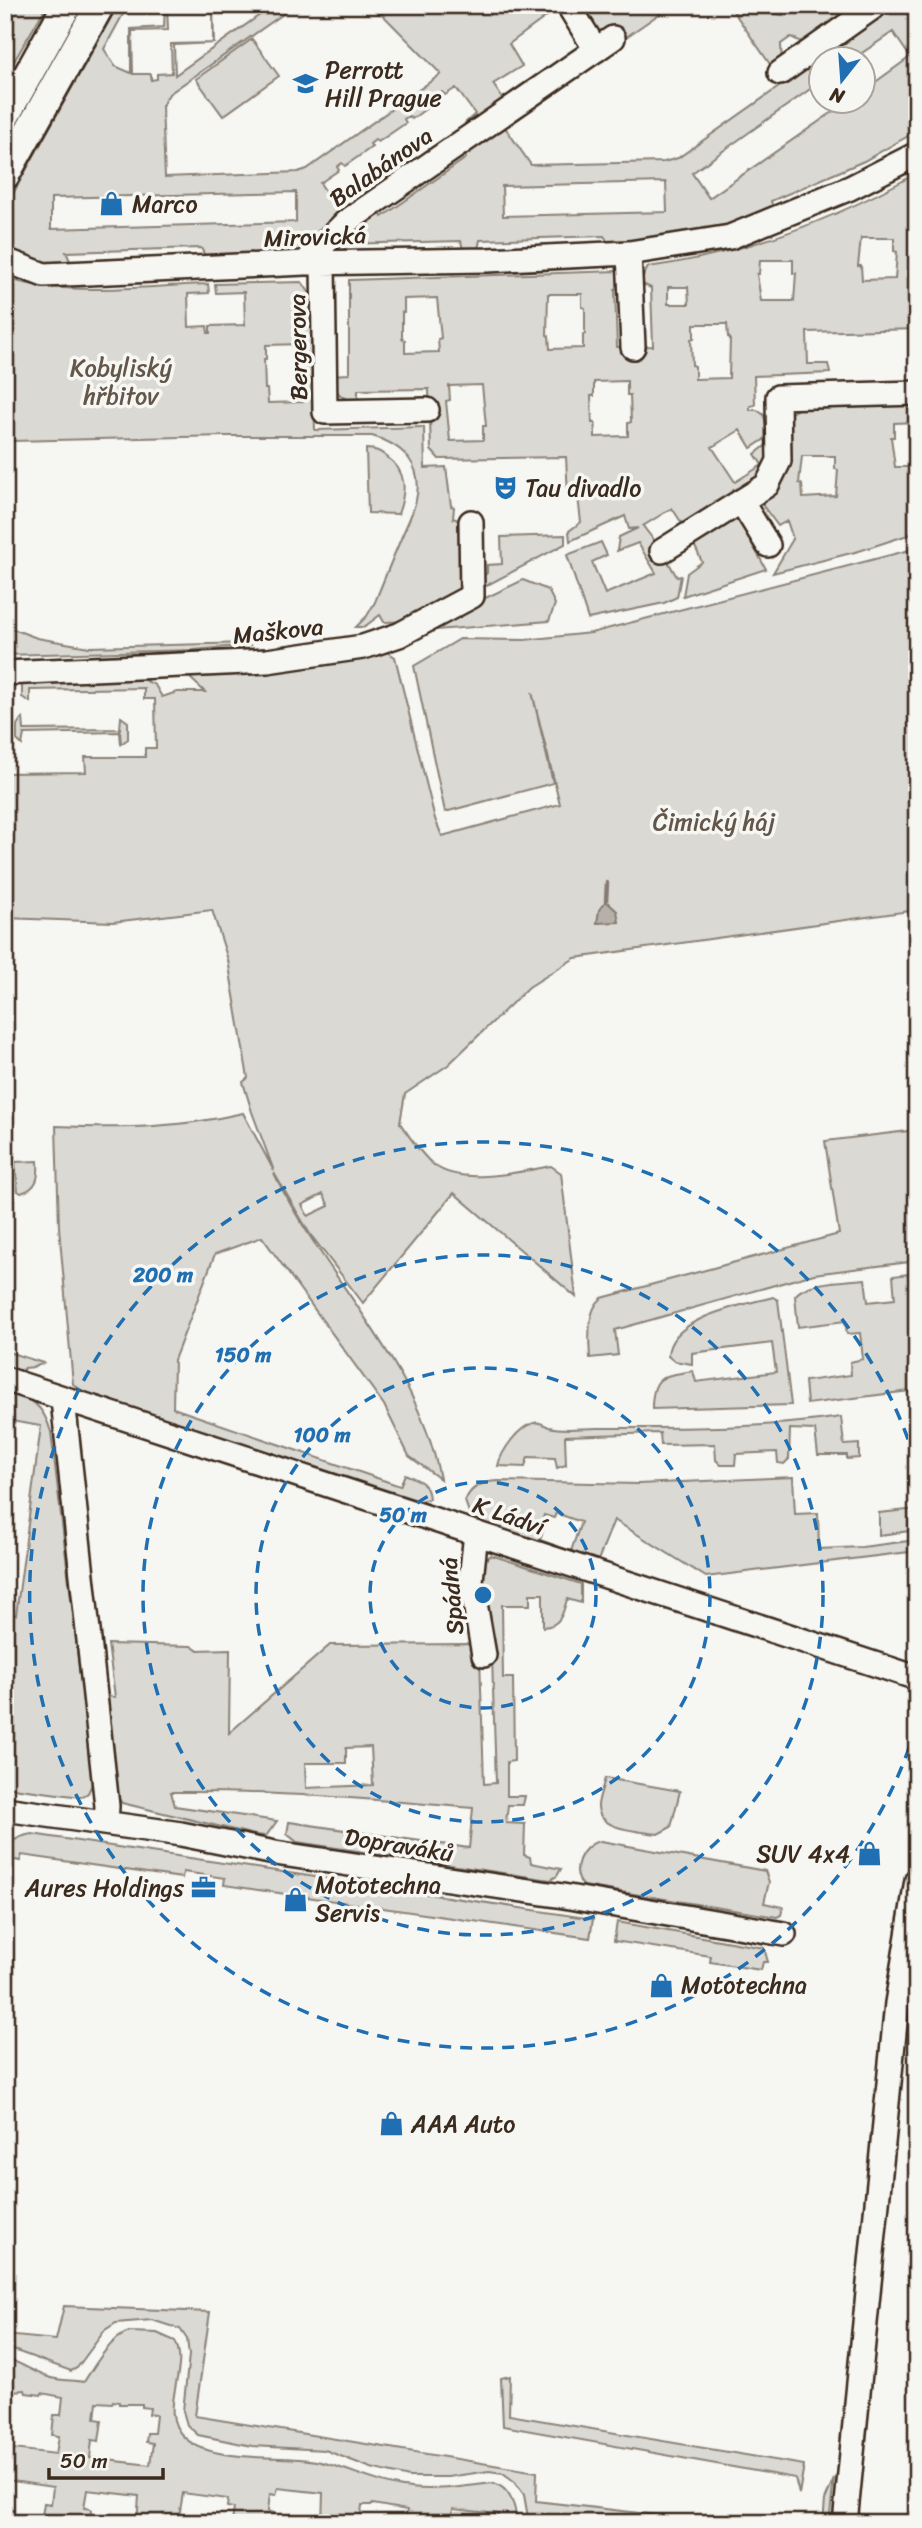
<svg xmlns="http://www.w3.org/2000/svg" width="922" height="2528" font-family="Sriracha,sans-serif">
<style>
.green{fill:#dad9d3;stroke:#8a8278;stroke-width:2;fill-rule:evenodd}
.water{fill:#b6b0a9;stroke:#857a71;stroke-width:2}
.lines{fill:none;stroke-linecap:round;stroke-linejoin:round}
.stream{stroke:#857a71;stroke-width:4.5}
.minor-casing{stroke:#3b2a1e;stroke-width:28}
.major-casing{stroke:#3b2a1e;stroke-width:33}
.minor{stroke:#f6f6f2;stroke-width:23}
.major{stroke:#f6f6f2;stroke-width:28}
.ring{fill:none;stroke:#1f6fb2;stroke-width:3.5;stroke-dasharray:12 9}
.labels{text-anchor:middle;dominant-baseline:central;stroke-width:7;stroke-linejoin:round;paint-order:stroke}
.poi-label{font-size:24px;fill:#3b2a1e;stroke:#f6f6f2;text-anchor:start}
.street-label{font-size:24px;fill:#3b2a1e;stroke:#f6f6f2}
.park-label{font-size:24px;fill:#63564b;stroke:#f6f6f2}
.centre{fill:#1f6fb2;stroke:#f6f6f2;stroke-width:3.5}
.ring-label{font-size:21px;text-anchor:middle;font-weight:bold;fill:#1f6fb2;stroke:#f6f6f2;stroke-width:7;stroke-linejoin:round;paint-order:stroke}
</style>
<rect width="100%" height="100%" fill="#f6f6f2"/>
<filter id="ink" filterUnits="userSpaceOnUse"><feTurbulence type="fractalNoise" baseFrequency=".0143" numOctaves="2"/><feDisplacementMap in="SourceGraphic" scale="14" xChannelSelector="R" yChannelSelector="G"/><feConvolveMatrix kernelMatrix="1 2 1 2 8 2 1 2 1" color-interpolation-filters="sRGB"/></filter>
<g filter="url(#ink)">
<!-- green -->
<path class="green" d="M5,5H47L13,63H5Z
M118,5H128L104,49L115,66L131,73V29L164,27L165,5H167L168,30L132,31L133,74H151V80L157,79V74L172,73L171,44L213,43V5L214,43L174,45L175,75L274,5H296L169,94L162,106L165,177L298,172L307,169L441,74L373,5H562L509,44L522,66L493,84L507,105L469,129L465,123L475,114L456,88L445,95L442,92L437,96L439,99L412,119L409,116L404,119L406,123L378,142L375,140L370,144L372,147L345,166L342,163L337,167L339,170L320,183L339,211L350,203L352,205L327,229L318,232L317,238L290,257L208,261L201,248L66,252L72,265L45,263L5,253V208ZM296,192V222L51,229V198Z
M575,5H672L619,42L601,38Z
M729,5H751V10L783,15L785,5H869L810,46L791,37L781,44L782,66L774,70Z
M884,5H911L917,20V131L864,161L771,201L775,214L743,224L612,248L604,236L480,240L477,254H464L461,241L343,244L349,258L317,250L378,206L382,217L466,158L463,146L500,120L531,165L664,162L678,158L783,84L780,78ZM893,32L910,57L863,91L862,102H847L709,198L692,173L820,82V60L853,59ZM666,182L667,212L503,216L502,186Z
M252,39L279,76L223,116L196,79Z
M917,173V329L807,332L808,364H828L830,373L754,376L755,405L750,406V410H757L764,415L768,437L751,448L740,430L712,447L735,482L762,465L755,454L769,443L771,463L766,473L683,525L672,508L643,526L662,551L677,577L681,576L677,597L664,603L588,619L567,555L601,542L607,555L592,562L605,594L656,573L638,543L617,551L619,537L638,528L629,529L625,516L570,541L569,531L581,522L578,497L568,495L566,457L439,459L431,450L429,389L358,390V401C339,400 336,392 331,375L349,374V280L617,271L623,276L627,284L615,290L617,347L653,346L651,288L640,283L648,267C743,254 834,220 917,173ZM861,238H894V251L897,252L895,279L862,280L861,266H858ZM760,260H793V273H796L794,301H761L757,274H759ZM668,287H688L689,304H668ZM548,294H582V307L585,308V334L583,335V348L550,349L549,336L547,335ZM437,298L441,338L438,339L439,352L405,353V340L402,339V312H404V299ZM694,324H727L728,337L730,338L729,378L695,379V366L692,365L691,339L694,338ZM627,381V395H630L631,422L628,423V436L595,437V423H592L591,396H594V382ZM482,385L486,426H483V440L450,441L446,401L450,400L449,386Z
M5,278C65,297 145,286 208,284L209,293L188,294L189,327L207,326L208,333H210V326L245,325L244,292L216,293L215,284L302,282L311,295L313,359L303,358L302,344L266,345V359H264L265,389H267L268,403L304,402L306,365L313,363L315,430L424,427L425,468L446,467L451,506L454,507L453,518L460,521V574L465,594L415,621L384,622L380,615L364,627H356L367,616L375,602C383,582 391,562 400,541C405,528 413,514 416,500C424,465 403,445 372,436H225L12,441L5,437Z
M807,404L808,409L917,405V422L894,423V437H891L895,467H917V532L859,551L773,573L793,539L787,521L778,526L757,498L789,414ZM802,456H835V469L838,470L836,496L803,498L802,484L799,483Z
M366,449C375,449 380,451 387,457C408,472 406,492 398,514L368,513Z
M735,513L766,569L683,596L687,573L702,562L692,540Z
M565,535V544L480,589L482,577L487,573V565L502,564L501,537Z
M917,548V910L575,958L529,987L448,1065L405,1094L400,1123C410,1137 421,1155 434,1165C461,1186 520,1172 551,1166L561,1173L576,1297L454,1193L363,1303L310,1234L274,1173C324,1278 418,1361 440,1479L409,1456L384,1405L262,1237L215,1254L174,1360L173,1408L400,1486L405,1474C418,1480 428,1482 429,1499L420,1501L84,1392L73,1384L59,1227L56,1126C123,1129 178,1128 243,1113L274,1171L252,1112L243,1082L248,1078L228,960L212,910L113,922L5,918V773L86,772L85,757H145V748H156L155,699H144V688L30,690V702L22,697V684L140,678L155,685L162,697L177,692H205L188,676L358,660L384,650L395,657L435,819L442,836L560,804L532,692L553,783L445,812L414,666L460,639L524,640L591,633ZM323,1194L329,1206L308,1216L302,1205Z
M523,580L548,590L555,604L549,621L424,631L425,627Z
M5,626L37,638L89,647L249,643L250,645L194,650L5,655Z
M121,717L128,722V739L121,744L120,732L24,734L22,745L17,740V725L21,719L23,718L24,730L120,729Z
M917,1130V1261L814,1274L615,1330L618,1355L590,1358C589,1340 586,1310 602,1298L839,1234L825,1141Z
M38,1161C39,1177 38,1188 21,1193L18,1191L15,1162Z
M917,1273V1390L807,1404L805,1381L851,1375L850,1362L863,1359L860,1333L847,1334L845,1321L798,1327L795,1296C805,1281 848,1281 865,1279L868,1302L895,1299L893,1276Z
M773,1297L778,1300L791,1405L652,1409C652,1375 663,1376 693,1371L696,1382L776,1372L772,1343L692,1353V1364L674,1361L668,1356C669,1317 744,1305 773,1297Z
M5,1351L43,1363L35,1367L24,1368L22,1372L5,1366Z
M5,1390C32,1399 43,1404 51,1432L93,1782L88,1793L81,1797L5,1787V1680L10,1659L5,1614L16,1615L41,1426L5,1420Z
M841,1417L844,1445L859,1444V1458L847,1459V1455H818L815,1430L790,1429L789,1459L784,1464L778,1463L777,1452L736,1454L735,1465H721L716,1460L715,1444L661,1445L660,1433L565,1436L566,1465L557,1468L555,1458L528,1457L525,1467L498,1466C501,1451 519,1426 534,1423C540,1421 543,1425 549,1427C562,1431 582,1428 597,1428C678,1428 761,1429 841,1417Z
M793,1477L795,1514L818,1513L819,1549L862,1547L917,1540V1551L706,1577L614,1520L597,1563L472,1521L465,1501C471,1486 483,1482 498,1481L638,1484ZM556,1513L581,1522L571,1551L540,1540L544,1527L540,1526L544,1515L554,1518Z
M917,1509V1530L879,1535V1513Z
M491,1555L581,1584V1603L567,1599C563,1613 561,1626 543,1627V1594H530V1605H502L503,1678H513L514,1761L507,1762V1796H525L523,1805H508L506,1823L525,1824L524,1855L530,1857L531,1863L561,1869L557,1876L550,1880L297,1842L287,1834L289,1822L469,1848L473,1808C372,1799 272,1791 171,1792L175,1806L277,1821L266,1836L255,1835L122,1803L116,1795L105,1696L115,1697L108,1644L191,1646L197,1650L230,1649L229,1733L330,1645L469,1644L480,1656L484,1784L496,1783L492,1657L477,1580L485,1560ZM371,1747L373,1785L306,1788L305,1763H346V1748Z
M605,1778L680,1791L671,1827L658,1834C640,1831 597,1831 598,1805C599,1796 603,1787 605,1778Z
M32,1834L593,1919L590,1938L224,1885L225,1878L183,1872L182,1878L22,1855L20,1861L5,1858C10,1841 15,1837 32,1834Z
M601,1841L765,1871L769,1882L764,1903L783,1907L781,1915L777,1917L584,1886C568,1872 582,1843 601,1841Z
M617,1922L764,1948L768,1962H763L761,1970L710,1962L711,1956L614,1941Z
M64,2306L210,2312L195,2416L537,2472L536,2501L726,2523H529L524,2495L515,2482L503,2473L489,2471L448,2477H409L371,2468L325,2450L252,2446L198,2435L187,2425L183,2411L189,2355L187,2339L180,2329L152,2320L116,2323L105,2330L77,2368L71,2371L5,2347V2335L56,2340Z
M129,2332L157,2333L175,2341C191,2370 155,2411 185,2438C214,2464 279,2454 316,2461C345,2467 373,2482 403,2487C432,2492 465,2486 494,2483C510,2488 516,2507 517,2523L498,2521V2514L453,2509L451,2523H406L407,2510L373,2504L372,2505H362L360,2523H322L323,2493L278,2488L276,2495L270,2494L268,2511L274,2513L273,2523H232L234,2508L227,2507L228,2499L183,2493L178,2523H137L139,2496L87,2490L84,2508L91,2509L90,2523H41L44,2503L51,2504L53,2487L5,2480V2448L56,2454L59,2436L52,2435L54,2415H61L63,2397L42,2393L41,2395L26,2393L25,2390L11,2391L5,2434V2358C22,2363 36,2374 51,2378C63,2381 73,2380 84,2382C94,2366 111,2337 129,2332ZM113,2401L119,2402V2404H142V2407L150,2408L149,2414L156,2415L154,2433H147L146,2442L153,2443L150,2465L90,2458L92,2440L99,2441L102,2420L95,2419L97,2402L112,2403Z
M510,2376L509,2415L804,2465L799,2494L795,2478L503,2426L501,2378Z
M834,2479L829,2523H823L825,2500Z"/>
<!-- water -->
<path class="water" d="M606,901L617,911L619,922L597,923L599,910Z"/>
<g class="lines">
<!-- stream -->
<path class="stream" d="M606,901L607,883"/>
<defs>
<path id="minor" d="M570,8L596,50
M780,73L876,5
M629,253L633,347
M5,260L44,275L305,263L487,260L629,253L730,237L850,188L917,154
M323,262L325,412L427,410
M305,263L346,222L613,38
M741,501L768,545
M662,551L767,485L779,461L778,397L917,393
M5,673L267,661L363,647L399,635L472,596L471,522
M5,1379L917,1678
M63,1400L107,1806L106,1823
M476,1533L471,1580L484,1655
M5,1809L181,1834L275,1853L563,1896L784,1934
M845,2523L897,2003L917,1880"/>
<path id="major" d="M5,116L67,5
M5,175L100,5"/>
</defs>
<!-- minor casing -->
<use href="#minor" class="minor-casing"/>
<!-- major casing -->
<use href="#major" class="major-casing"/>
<!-- minor -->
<use href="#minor" class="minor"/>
<!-- major -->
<use href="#major" class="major"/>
</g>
</g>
<!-- distance rings -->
<g class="ring">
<circle cx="483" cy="1595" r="113"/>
<circle cx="483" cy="1595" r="227"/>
<circle cx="483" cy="1595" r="340"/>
<path d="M916 1727A453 453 0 1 1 916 1463"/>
</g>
<!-- icons -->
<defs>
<symbol id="school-bare" viewBox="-9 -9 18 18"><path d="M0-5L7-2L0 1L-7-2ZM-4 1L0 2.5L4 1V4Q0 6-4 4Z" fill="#1f6fb2" stroke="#f6f6f2" stroke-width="2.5" paint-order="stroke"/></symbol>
<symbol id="shop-bare" viewBox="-9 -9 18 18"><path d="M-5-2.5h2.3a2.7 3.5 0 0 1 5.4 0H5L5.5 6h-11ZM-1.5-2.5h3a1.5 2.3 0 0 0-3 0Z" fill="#1f6fb2" stroke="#f6f6f2" stroke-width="2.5" paint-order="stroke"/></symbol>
<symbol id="theatre-bare" viewBox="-9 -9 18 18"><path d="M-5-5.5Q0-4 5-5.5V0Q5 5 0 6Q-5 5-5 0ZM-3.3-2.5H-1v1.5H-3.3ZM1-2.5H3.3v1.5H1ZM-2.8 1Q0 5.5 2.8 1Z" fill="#1f6fb2" stroke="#f6f6f2" stroke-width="2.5" paint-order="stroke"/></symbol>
<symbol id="office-bare" viewBox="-9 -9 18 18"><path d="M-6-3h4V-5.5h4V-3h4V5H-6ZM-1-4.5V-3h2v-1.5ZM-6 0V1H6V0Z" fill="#1f6fb2" stroke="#f6f6f2" stroke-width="2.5" paint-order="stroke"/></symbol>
</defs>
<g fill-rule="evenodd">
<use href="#school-bare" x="288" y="66" width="35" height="35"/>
<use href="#shop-bare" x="94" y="186" width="35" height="35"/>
<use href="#theatre-bare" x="488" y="470" width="35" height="35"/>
<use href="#shop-bare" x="852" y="1836" width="35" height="35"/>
<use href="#office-bare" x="186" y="1870" width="35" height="35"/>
<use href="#shop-bare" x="278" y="1882" width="35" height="35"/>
<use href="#shop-bare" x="644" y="1968" width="35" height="35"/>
<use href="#shop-bare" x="374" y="2106" width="35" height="35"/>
</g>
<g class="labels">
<!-- poi labels -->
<g class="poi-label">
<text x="325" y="70">Perrott<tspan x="325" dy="28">Hill Prague</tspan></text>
<text x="132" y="204">Marco</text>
<text x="525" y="488">Tau divadlo</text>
<text x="850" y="1854" text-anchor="end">SUV 4x4</text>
<text x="315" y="1885">Mototechna<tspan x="315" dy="28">Servis</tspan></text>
<text x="184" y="1888" text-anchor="end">Aures Holdings</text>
<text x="681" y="1985">Mototechna</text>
<text x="411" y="2124">AAA Auto</text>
</g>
<!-- street labels -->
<g class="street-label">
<text transform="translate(381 167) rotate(-35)">Balabánova</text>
<text transform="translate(315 237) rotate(-2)">Mirovická</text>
<text transform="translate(298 347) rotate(-91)">Bergerova</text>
<text transform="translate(278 631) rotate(-6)">Maškova</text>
<text transform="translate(509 1516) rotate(19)">K Ládví</text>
<text transform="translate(452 1596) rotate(-95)">Spádná</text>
<text transform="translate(399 1845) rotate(9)">Dopraváků</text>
</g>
<!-- park labels -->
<g class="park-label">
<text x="121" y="368">Kobyliský<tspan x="121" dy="28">hřbitov</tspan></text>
<text x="714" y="822">Čimický háj</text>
</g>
</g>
<circle cx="483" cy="1595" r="10" class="centre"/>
<g class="ring-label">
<text x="163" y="1282">200 m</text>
<text x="243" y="1362">150 m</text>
<text x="322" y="1442">100 m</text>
<text x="403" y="1522">50 m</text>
</g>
<!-- margin -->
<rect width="922" height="2528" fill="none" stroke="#f6f6f2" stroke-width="28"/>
<rect x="14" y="14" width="894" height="2500" fill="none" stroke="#3b2a1e" stroke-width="2.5" filter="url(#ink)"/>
<!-- north arrow -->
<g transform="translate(842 80) rotate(197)"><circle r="33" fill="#f6f6f2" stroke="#aba49d" stroke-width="2"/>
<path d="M0-5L12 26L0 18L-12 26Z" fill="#1f6fb2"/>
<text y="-10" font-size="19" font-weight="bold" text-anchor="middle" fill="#3b2a1e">N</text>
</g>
<!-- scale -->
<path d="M49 2468v10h114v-10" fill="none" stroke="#3b2a1e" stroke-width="3.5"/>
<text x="60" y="2468" font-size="21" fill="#3b2a1e" stroke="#f6f6f2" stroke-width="5" paint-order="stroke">50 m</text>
</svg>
